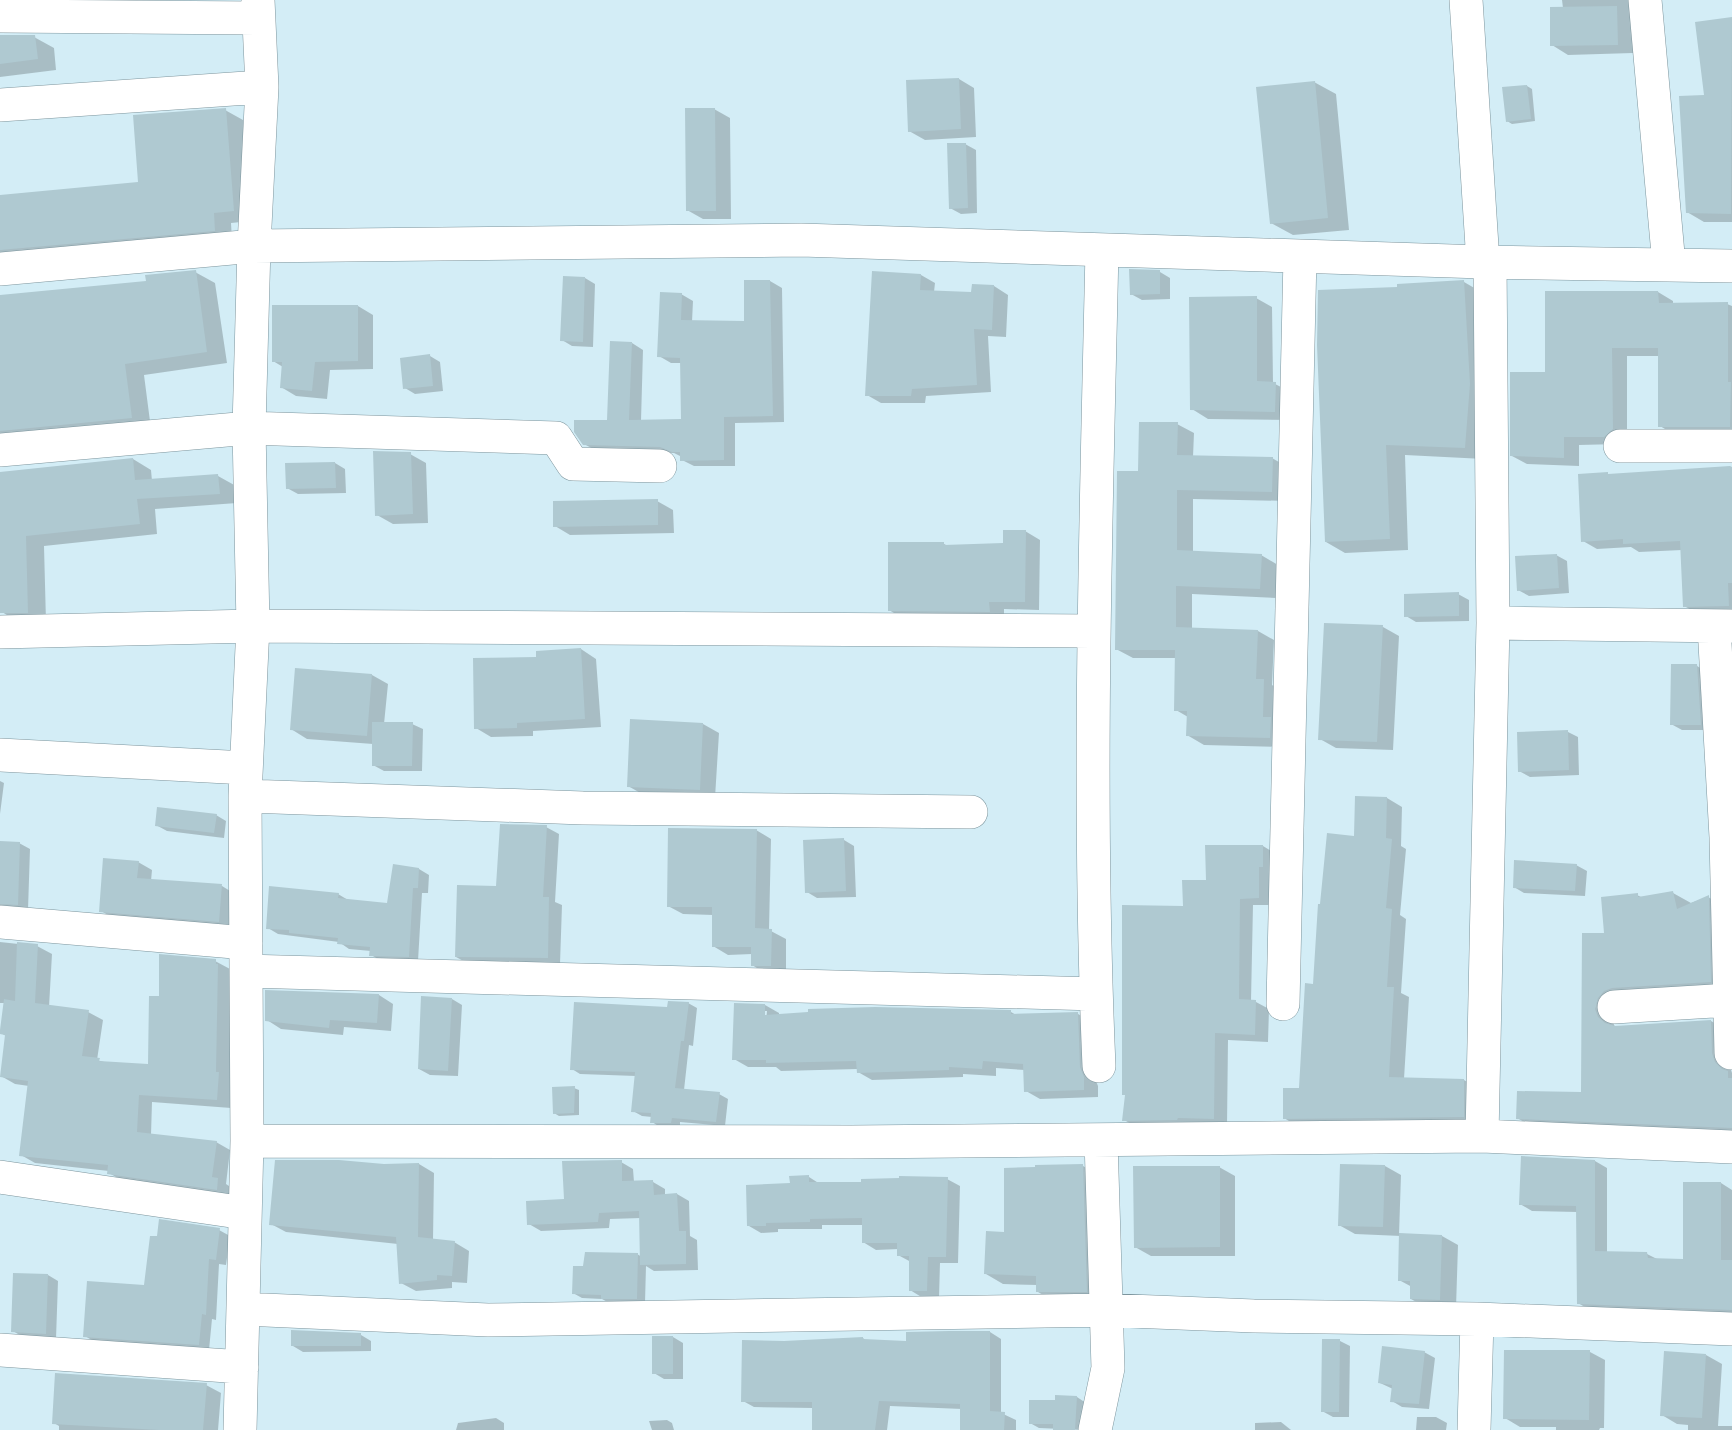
<svg xmlns="http://www.w3.org/2000/svg" width="1732" height="1430" font-family="'Asap Condensed',sans-serif">
<style>
.shadow{fill:#0003;fill-rule:evenodd}
.building{fill:#afc9d1}
.lines{fill:none;stroke-linecap:round;stroke-linejoin:round}
.minor-casing{stroke:#7d959d;stroke-width:34}
.minor{stroke:#fff;stroke-width:33}
</style>
<rect width="100%" height="100%" fill="#d3edf6"/>
<!-- shadow -->
<path class="shadow" d="M91,0H138V5H100Z
M1562,0H1633V53L1568,55L1552,45L1563,8Z
M1732,18V222H1704L1687,212L1706,96L1696,24Z
M0,36L34,37L54,48L56,70L0,77Z
M959,79L974,88L976,137L925,140L909,131Z
M1314,82L1336,94L1349,230L1293,235L1271,223Z
M1527,86L1532,89L1535,121L1512,124L1507,121Z
M714,109L730,118L731,219H703L687,210Z
M225,110L243,120L251,221L231,223L232,240L0,265V197L140,183Z
M965,144L976,150L977,213L961,214L950,208Z
M195,272L215,283L227,363L144,375L151,429L0,449V296L147,282Z
M873,272L921,275L935,283L934,292L973,293L994,286L1008,295L1006,337L988,336L991,392L926,396L925,403H881L867,395Z
M1160,272L1170,278V299L1142,300L1131,294Z
M585,278L595,284L593,347L572,346L562,340Z
M770,281L782,288L784,422L735,423V466H694L682,460V457L674,453L597,451L584,444L608,421L632,343L643,350L641,421H682V363H671L659,356L681,294L693,301L692,322L746,323Z
M1464,282L1483,293L1484,459L1405,455L1408,550L1345,553L1326,542L1399,288Z
M1658,292L1673,301V304H1727L1732,306V435H1675L1660,426V356H1627V438L1619,444L1579,445V466L1527,464L1512,456L1547,374Z
M1256,298L1272,307L1273,383L1291,392V420L1208,419L1192,409Z
M358,306L373,315V369L330,370L327,399L296,396L281,387L283,367L273,361Z
M430,356L440,362L443,391L415,394L405,388Z
M1177,424L1194,433L1193,457L1272,458L1289,468L1288,501L1193,499V552L1261,555L1278,565L1276,598L1192,594V629L1258,631L1274,640L1272,685L1280,690L1286,747L1204,745L1187,735L1188,717L1176,710V658H1133L1116,649L1140,472Z
M410,454L426,463L428,523L393,524L377,515Z
M133,459L151,470L152,481L218,476L236,486L237,503L155,509L157,534L44,546L46,622L20,623L2,612L0,473Z
M335,463L345,469L346,493L298,494L287,488Z
M1732,467V613L1699,614L1684,606L1682,550L1639,552L1631,547L1597,549L1583,541L1608,474L1611,475Z
M657,501L673,510L674,533L570,535L555,526Z
M1025,531L1040,540L1039,610L1004,609V619H904L889,610L944,544L948,546L1005,545Z
M1556,555L1567,561L1569,593L1529,596L1518,590Z
M1458,594L1469,600V621L1416,622L1406,616Z
M1325,624L1383,627L1399,636L1393,750L1336,748L1320,739Z
M581,649L596,659L601,727L533,731V736L491,737L476,728Z
M1697,666L1707,672L1711,730H1682L1671,724Z
M297,669L372,675L388,684L384,724H412L423,729L422,771H384L373,765V744L307,739L291,729Z
M703,724L719,733L715,798L644,795L628,786Z
M1568,732L1578,737L1579,775L1530,777L1519,771Z
M0,781L4,783L0,814Z
M1357,797L1387,798L1402,807L1401,846L1406,849L1400,915L1406,919L1401,993L1409,997L1404,1079L1464,1080L1479,1089L1478,1125L1299,1127L1284,1118L1300,1090L1314,985L1355,837Z
M216,815L226,821L224,838L167,831L156,825Z
M546,827L559,834L555,902L562,905L560,964H469L456,957L497,888Z
M756,830L771,839L769,930L786,939V974H767L752,965V954L728,955L713,946V915L683,914L668,906Z
M844,840L854,846L856,897L817,898L807,892Z
M0,843H19L30,849L28,910L0,909Z
M1263,846L1276,854L1272,905H1253L1251,1001L1256,1002L1269,1009L1268,1042L1228,1040L1227,1126L1137,1127L1124,1120L1185,907L1207,881Z
M138,862L152,870L151,881L222,886L235,894L232,929L115,919L101,911Z
M1576,865L1587,871L1585,896L1524,893L1514,887Z
M394,866L419,869L429,875L428,893H422L418,961L380,960L371,955V951L349,949L339,942L278,934L268,928L338,894L348,900L388,904Z
M1673,893L1691,903L1708,897L1726,907L1728,992L1612,1020L1615,1027L1711,1021L1729,1031V1064L1732,1073V1137L1535,1128L1517,1118L1582,1094L1606,935L1637,895L1643,898Z
M0,942L37,946L52,954L49,1007L88,1012L103,1020L97,1060L104,1062L149,1065L160,998L215,961L230,969L232,973L230,1080L233,1082L231,1108L152,1102L151,1135L216,1142L230,1150L226,1184L232,1188L231,1197L123,1181L109,1173V1171L35,1163L21,1155L29,1086L15,1084L1,1076L6,1036L1,1033L5,1003H0Z
M379,995L393,1004L391,1031L344,1027L343,1035L281,1029L267,1020Z
M452,999L462,1005L458,1076L430,1075L419,1069Z
M688,1003L697,1008L693,1046L689,1045L684,1090L719,1094L728,1099L725,1126L680,1122V1127H660L652,1122V1117L642,1116L633,1111L636,1076L580,1074L572,1069L668,1009Z
M765,1005L779,1013V1016L875,1008L1011,1012L1016,1015L1078,1014L1092,1022L1094,1076L1098,1086V1097L1040,1099L1026,1091L1025,1070L996,1068V1076L963,1074V1077L872,1080L858,1072V1069L781,1071L776,1067H748L734,1059ZM764,1011H767L766,1023Z
M574,1088L579,1090V1115L559,1116L554,1113Z
M1595,1161L1607,1168V1253L1647,1254L1659,1260L1684,1261L1721,1183L1732,1190V1317L1590,1310L1578,1303L1577,1212L1532,1211L1520,1204Z
M621,1162L633,1169L634,1182H653L665,1189V1195L677,1194L689,1201L690,1236L697,1240L698,1270L654,1271L646,1266L645,1303L611,1304L602,1299L582,1298L573,1293L585,1267L637,1254L642,1257L641,1218L610,1219L609,1228L541,1231L529,1224Z
M419,1164L434,1173L433,1240L454,1242L469,1251L467,1283L452,1282V1288L416,1291L401,1283L398,1244L286,1232L271,1224L384,1165Z
M1083,1166L1100,1176L1104,1301L1055,1302L1038,1292L1037,1285L1003,1284L986,1274L1006,1234Z
M1385,1166L1401,1175L1399,1235L1442,1236L1458,1245L1456,1308H1427L1411,1299L1412,1287L1399,1280L1401,1236L1355,1234L1339,1225Z
M1219,1167L1235,1176V1256H1151L1135,1247Z
M809,1177L820,1184L947,1179L960,1186L958,1263H940L939,1298H923L910,1290L911,1262L898,1255L899,1249L876,1250L863,1242V1225H822V1229H778V1232L761,1233L749,1226L791,1184Z
M219,1230L230,1236L226,1265L219,1264L216,1320L212,1319L209,1350L95,1342L85,1336L145,1286Z
M48,1275L58,1281L56,1339L23,1337L13,1331Z
M990,1332L1001,1339V1413L1016,1420V1430H961L962,1409L890,1406L887,1430H814L813,1408L754,1407L743,1401L784,1342L863,1338L866,1341L907,1343Z
M361,1335L371,1341V1351L303,1352L293,1346Z
M673,1337L683,1343V1379H664L654,1373Z
M1340,1341L1350,1346L1349,1417H1333L1322,1411Z
M1424,1352L1435,1358L1429,1409L1402,1407L1392,1401L1393,1389L1380,1383Z
M1590,1352L1605,1360L1604,1428H1600L1599,1430H1556V1427H1520L1505,1418Z
M1706,1355L1722,1364L1718,1426H1732V1430H1688V1425L1677,1424L1662,1415Z
M206,1385L221,1393L218,1430H59V1426L54,1423Z
M1077,1397L1086,1403L1084,1430L1039,1428L1030,1423L1056,1402Z
M1417,1417H1436L1447,1423L1446,1430H1416Z
M496,1418L504,1423V1430H456L458,1423Z
M667,1420L672,1423L674,1430H652L649,1421Z
M1281,1422L1291,1430H1255V1423Z"/>
<!-- building -->
<path class="building" d="M1617,6L1618,45L1550,46V7Z
M1732,17L1731,214L1686,213L1679,96L1704,95L1695,22Z
M0,35H35L38,59L0,64Z
M959,78L961,129L908,132L906,80Z
M1315,81L1328,218L1270,224L1256,87Z
M1527,85L1531,119L1506,122L1502,87Z
M226,108L234,211L214,213L215,231L0,250V195L138,182L133,115Z
M685,108H715L716,211H686Z
M947,143H966L968,208L949,209Z
M1129,269L1160,270V294L1130,295Z
M196,270L207,352L125,364L132,418L0,431V295L146,281L145,275Z
M872,271L921,274L920,290L971,292L972,284L994,285L992,330L974,329L977,385L912,389L911,396H865Z
M563,276L585,277L583,342L560,341Z
M744,280H770L773,416L724,417V460L680,461V452H672L660,447L583,445L574,432V420H607L610,341L632,342L629,420L681,419L680,358L657,357L660,292L682,293L681,320L744,321Z
M1464,280L1470,384L1465,448L1386,445L1390,539L1325,542L1317,345L1318,290L1397,287V284Z
M1545,291H1658L1659,303L1728,302V382H1731L1730,427H1658V348H1612L1613,429L1604,437H1564V458L1510,456V372H1545Z
M1257,296V381L1276,382L1275,412L1190,410L1189,297Z
M272,305H358V361L315,362L312,391L280,388L282,362H272Z
M430,354L433,386L403,389L400,358Z
M1139,422H1178L1177,455L1273,457L1272,492L1177,490V550L1262,554L1260,589L1176,586V627L1258,630L1256,679H1264L1263,717H1271L1270,738L1186,736L1187,711H1174L1175,650H1115L1117,471H1138Z
M373,451L411,452L413,514L375,516Z
M133,458L135,480L218,474L220,494L137,499L140,524L26,536L28,613H0V472Z
M335,462L336,488L286,489L285,463Z
M1730,466L1732,467V583H1728L1729,606L1683,607L1680,541L1623,544V539L1581,542L1578,474L1608,472V474Z
M658,499V525L553,527V501Z
M1003,530H1026L1025,602H989L990,612L888,611V542H944V545L1003,543Z
M1557,554L1559,588L1517,591L1515,556Z
M1459,592V616L1404,617V594Z
M1324,623L1383,625L1377,742L1318,740Z
M581,648L585,719L517,723V728L474,729L473,658L536,657V651Z
M1671,664H1697L1701,725H1670Z
M295,668L372,674L367,736L290,730Z
M630,719L703,723L700,790L627,787Z
M372,722H413L412,766H372Z
M1568,730L1569,770L1518,772L1517,732Z
M1355,796L1387,797L1386,838L1392,839L1386,908L1392,909L1387,987H1394L1389,1077L1464,1079V1117L1283,1119V1088H1299L1305,983L1313,984L1318,904H1320L1327,833L1354,836Z
M157,807L217,814L214,833L155,826Z
M500,824L547,825L543,897H549L548,958L455,957L457,885L496,886Z
M668,828L757,829L755,928L772,929L771,966H751V947H712V907H667Z
M844,838L846,891L805,893L803,840Z
M0,841L20,842L18,905L0,904Z
M1205,845H1263V867H1259V898L1240,899L1239,999L1256,1000L1255,1035L1215,1033L1214,1119L1178,1118L1177,1120L1122,1121L1125,1095H1122V905L1183,906L1182,880H1206Z
M103,858L139,861L137,878L222,884L219,922L99,912Z
M1514,860L1577,864L1575,891L1513,888Z
M393,864L419,868L418,888H413L409,957L369,956L370,947L337,944L338,938L289,933V930L266,929L269,886L339,893L338,898L387,903Z
M1673,891L1677,909L1709,895L1711,982L1612,988L1604,991L1598,998L1595,1009L1598,1017L1605,1023L1615,1026L1711,1020L1712,1053L1715,1062L1722,1069L1728,1071V1078H1732V1128L1516,1119L1517,1091L1581,1092L1582,933H1604L1601,897L1638,893V897Z
M17,942L38,944L35,1003L89,1010L82,1056L100,1058L99,1061L148,1064L149,996H159V954L216,959V964H218L216,1072H219L217,1100L139,1095L137,1132L217,1141L212,1177L218,1178L217,1190L107,1174L108,1165L19,1156L28,1081L0,1077L5,1035L0,1034V1030L4,999L15,1001Z
M265,990L379,994L377,1023L330,1020L329,1028L265,1021Z
M421,996L452,998L448,1071L418,1069Z
M668,1001L689,1002L684,1041H681L675,1088L720,1092L716,1122L672,1118L671,1123H650L651,1113L631,1112L635,1072L570,1070L574,1002L667,1007Z
M734,1003L765,1004V1015L808,1012V1009L875,1007L1011,1010V1014L1078,1012L1080,1067L1084,1077V1090L1024,1092L1023,1064L983,1061L982,1069L949,1067V1070L857,1073L856,1061L766,1063V1060H732Z
M575,1086L574,1113L553,1114L552,1087Z
M1521,1156L1595,1160V1251L1647,1252L1648,1258L1683,1259V1182H1721V1260H1732V1310L1577,1304L1576,1206L1519,1205Z
M275,1160H339L384,1164L419,1163L418,1237L455,1241L452,1276L437,1275V1280L399,1284L396,1237L269,1225Z
M622,1160V1181L653,1180L654,1195L677,1193L679,1231H686V1264L640,1265L639,1211L599,1213L598,1222L527,1225L526,1201L564,1199L562,1161Z
M1083,1164L1087,1292H1036V1276L984,1274L986,1231L1004,1232V1168L1035,1167V1165Z
M1340,1164L1385,1165L1383,1227L1338,1226Z
M1133,1166H1220V1247L1134,1248Z
M809,1175V1182H861V1179L899,1178V1176L948,1177L946,1257H928L927,1291H909V1256H897V1243H862V1218L810,1219V1222L766,1223V1226H747L746,1185L790,1183L789,1176Z
M159,1219L220,1228L216,1260L209,1259L206,1315L202,1314L199,1345L83,1337L87,1281L144,1285L150,1236H157Z
M1399,1233L1442,1235L1440,1300L1410,1299V1281H1398Z
M585,1252L638,1253L637,1299H601V1295L572,1294L573,1266H583Z
M13,1273L48,1274L46,1334L11,1332Z
M291,1330L361,1333V1346H291Z
M949,1331H990V1411L1005,1412L1004,1430H960V1404L879,1401L875,1430H812V1402H741L742,1340L784,1341L863,1337V1339L906,1341V1332Z
M652,1336H673V1374H652Z
M1322,1339H1340L1339,1412H1321Z
M1382,1346L1425,1351L1419,1404L1390,1402L1392,1385L1378,1383Z
M1504,1350H1590L1589,1420L1503,1419Z
M1664,1351L1706,1354L1702,1418L1660,1416Z
M55,1373L207,1383L203,1430H159L52,1424Z
M1055,1395L1077,1396L1075,1430H1053V1424H1029V1400H1055Z"/>
<g class="lines">
<defs>
<path id="minor" d="M1466,0L1483,262
M1645,0L1669,265
M0,16L258,18
M0,105L262,87
M0,269L254,246L801,240L1483,262L1732,266
M1620,446H1732
M0,450L249,428L556,438L573,464L660,466
M1493,623L1732,626
M1714,626L1726,837L1731,1053
M0,632L253,626L1093,631
M0,755L246,768
M245,796L583,808L971,812
M0,922L246,943
M246,971L1096,994
M1283,1004L1300,256
M1614,1007L1730,1000
M1099,1066C1087,794 1096,522 1102,250
M1482,1136L1493,623L1490,261
M247,1141L851,1142L1482,1136L1732,1147
M0,1177L245,1213
M243,1309L488,1320L1105,1310L1254,1316L1477,1319L1732,1329
M0,1350L242,1367
M240,1430L247,1141L245,796L253,626L249,428L254,246L262,87L258,0
M1095,1430L1108,1368L1101,1140
M1474,1430L1477,1319"/>
</defs>
<!-- minor casing -->
<use href="#minor" class="minor-casing"/>
<!-- minor -->
<use href="#minor" class="minor"/>
</g>
</svg>
